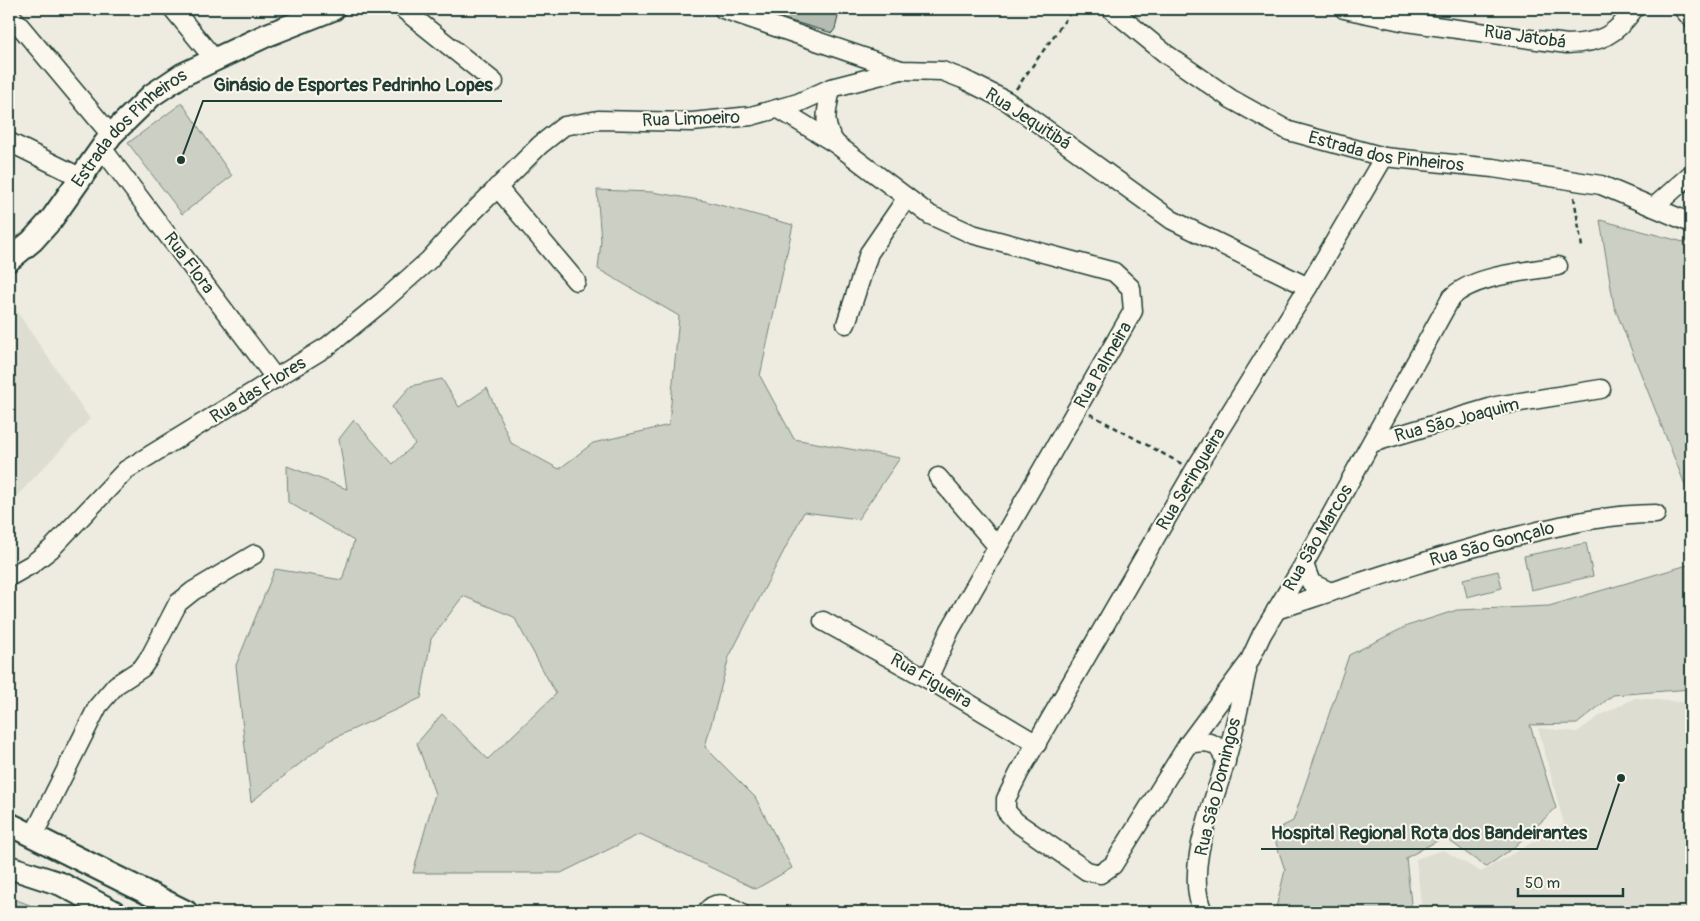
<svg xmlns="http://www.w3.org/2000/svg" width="1700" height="921" font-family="Pangolin,sans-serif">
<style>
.built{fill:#ddddd2}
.green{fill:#cbcfc4;stroke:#75867c}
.building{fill:#b4bbb0;stroke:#1f3d34}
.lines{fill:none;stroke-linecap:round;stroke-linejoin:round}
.minor-casing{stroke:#1f3d34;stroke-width:21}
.major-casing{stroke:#1f3d34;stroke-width:26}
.path{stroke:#1f3d34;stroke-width:2.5;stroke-dasharray:5 4;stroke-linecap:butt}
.minor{stroke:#fbf7ec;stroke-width:18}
.major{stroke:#fbf7ec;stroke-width:22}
.labels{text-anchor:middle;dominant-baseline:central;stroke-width:4;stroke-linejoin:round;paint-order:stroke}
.street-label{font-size:18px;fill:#1f3d34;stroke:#fbf7ec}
.leader{fill:none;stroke:#1f3d34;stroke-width:2}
.callout-dot{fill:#1f3d34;stroke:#fbf7ec;stroke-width:2}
.callout-label{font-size:19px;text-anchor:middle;font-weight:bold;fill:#1f3d34;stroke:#fbf7ec;stroke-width:4;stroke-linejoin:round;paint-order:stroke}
</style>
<rect width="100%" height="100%" fill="#eeece1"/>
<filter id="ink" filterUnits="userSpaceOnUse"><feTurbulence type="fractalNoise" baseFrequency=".02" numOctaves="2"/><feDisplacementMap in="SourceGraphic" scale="10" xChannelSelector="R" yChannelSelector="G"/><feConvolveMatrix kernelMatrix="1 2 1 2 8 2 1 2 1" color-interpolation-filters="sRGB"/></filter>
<g filter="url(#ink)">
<!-- built -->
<path class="built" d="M9,300L90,419L9,504Z
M1635,698L1691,703V912H1422L1416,859L1443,850L1481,872L1564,824L1538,728L1577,732L1601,715Z"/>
<!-- green -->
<path class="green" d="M182,103L232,176L182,214L128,143Z
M597,190L652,192L705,201L793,225L760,376L794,439L900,458L858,519L804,512L729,657L705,747L755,797L792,868L756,889L640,834L561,873H413L435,794L417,743L442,714L488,759L556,694L514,617L463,596L431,639L421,698L330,740L251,802L236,665L275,569L342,580L354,541L288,502L287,466L347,489L339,439L354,420L393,464L415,444L392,407L411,386L442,379L459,407L487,388L511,443L559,469L593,443L669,425L679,316L598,269L601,241Z
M1600,220L1691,244V500L1614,306Z
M1586,543L1593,576L1531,590L1524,556Z
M1691,564V689L1613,695L1577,724L1530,725L1556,808L1513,848L1486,867L1444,837L1406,858L1412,912H1275L1285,870L1274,837L1283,826L1293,821L1349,655L1407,626L1457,610L1549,606Z
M1498,571L1502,588L1467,597L1463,579Z
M9,897L48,912H9Z"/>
<!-- building -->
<path class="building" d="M750,9H840L835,29L832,33Z"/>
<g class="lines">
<defs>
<g id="minor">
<path d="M173,9L215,60"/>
<path d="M403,9L494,82"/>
<path d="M723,9L901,70L942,71L963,79L1007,101L1172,220L1308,287"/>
<path id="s1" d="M1111,9L1166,54L1231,99L1289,131L1384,157L1493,168L1601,185L1691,223"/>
<path d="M1344,9L1406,22L1567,44C1600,43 1615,36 1634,9"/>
<path d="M1683,9L1691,18"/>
<path d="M9,13L111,135"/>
<path d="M831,88C827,112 821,123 836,144"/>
<path d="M779,109L836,144L930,215L972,234L1114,272L1131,288L1133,311L950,630L928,679"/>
<path d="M9,142L80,177"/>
<path d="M102,148L276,379"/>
<path d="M1384,157L1308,287L1194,471L1019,773L1006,799V811L1016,822L1087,871L1100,874L1113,865L1188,744L1249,662L1262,634L1304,564L1451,298C1473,275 1526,272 1558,266"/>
<path d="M497,187L576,281"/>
<path d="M1654,207L1691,174"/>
<path d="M846,324L869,253L906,199"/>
<path d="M1372,443L1496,406L1601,389"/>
<path d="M938,477L997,546"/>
<path d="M1304,564L1311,583L1331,592"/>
<path d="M9,577L32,564L51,549L126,470L328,346L382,302L429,260L461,224L540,145L564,126L598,120L692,122L751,116L798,103L831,88L901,70"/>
<path d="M1276,610C1358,583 1439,555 1522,535C1568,524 1608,514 1656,514"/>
<path d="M823,621L928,679L1037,744"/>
<path d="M1188,744C1209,740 1218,741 1226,762"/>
<path d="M33,836L98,706L116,685L142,668L151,655L178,603L193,591L255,554"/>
<path d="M706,912C716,899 726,905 739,911"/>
<path d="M1203,912C1184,869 1213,806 1225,763C1234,733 1240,701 1247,670"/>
</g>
<g id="major">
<path id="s2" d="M9,260L32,241L51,220L111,135L152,95L182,75L267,35L333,9"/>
<path d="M9,824L186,912"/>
<path d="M9,867L61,884L114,912"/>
</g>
</defs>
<!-- minor casing -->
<use href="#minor" class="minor-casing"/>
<!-- major casing -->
<use href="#major" class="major-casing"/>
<!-- path -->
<path class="path" d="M1016,89L1073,9
M1574,197L1582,247
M1090,414L1182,464"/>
<!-- minor -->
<use href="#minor" class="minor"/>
<!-- major -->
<use href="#major" class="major"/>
</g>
</g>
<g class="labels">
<!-- street labels -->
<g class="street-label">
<text transform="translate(1525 37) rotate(8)">Rua Jatobá</text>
<text transform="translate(691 119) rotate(-2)">Rua Limoeiro</text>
<text transform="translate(1028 119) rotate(33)">Rua Jequitibá</text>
<text stroke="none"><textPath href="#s2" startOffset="180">Estrada dos Pinheiros</textPath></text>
<text stroke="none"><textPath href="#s1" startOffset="316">Estrada dos Pinheiros</textPath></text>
<text transform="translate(189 263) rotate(53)">Rua Flora</text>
<text transform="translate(1103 365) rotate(-60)">Rua Palmeira</text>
<text transform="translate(258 390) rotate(-32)">Rua das Flores</text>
<text transform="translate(1457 420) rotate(-15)">Rua São Joaquim</text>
<text transform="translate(1191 479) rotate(-59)">Rua Seringueira</text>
<text transform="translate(1318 538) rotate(-60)">Rua São Marcos</text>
<text transform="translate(1492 544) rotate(-15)">Rua São Gonçalo</text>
<text transform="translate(931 681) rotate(30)">Rua Figueira</text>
<text transform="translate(1218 787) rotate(-76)">Rua São Domingos</text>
</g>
</g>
<!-- callouts -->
<path class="leader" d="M181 160L203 101H502M1621 778L1597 849H1261"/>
<g class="callout-dot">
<circle cx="181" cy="160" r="5"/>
<circle cx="1621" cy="778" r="5"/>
</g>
<g class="callout-label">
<text x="353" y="91">Ginásio de Esportes Pedrinho Lopes</text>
<text x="1429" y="839">Hospital Regional Rota dos Bandeirantes</text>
</g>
<!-- margin -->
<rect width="1700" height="921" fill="none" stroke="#fbf7ec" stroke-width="30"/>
<rect x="15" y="15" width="1670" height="891" fill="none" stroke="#1f3d34" stroke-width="2" filter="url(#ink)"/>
<!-- scale -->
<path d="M1518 888v8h105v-8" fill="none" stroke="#1f3d34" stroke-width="2.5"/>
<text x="1525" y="888" font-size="15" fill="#1f3d34" stroke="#fbf7ec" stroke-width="4" paint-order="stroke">50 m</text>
</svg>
